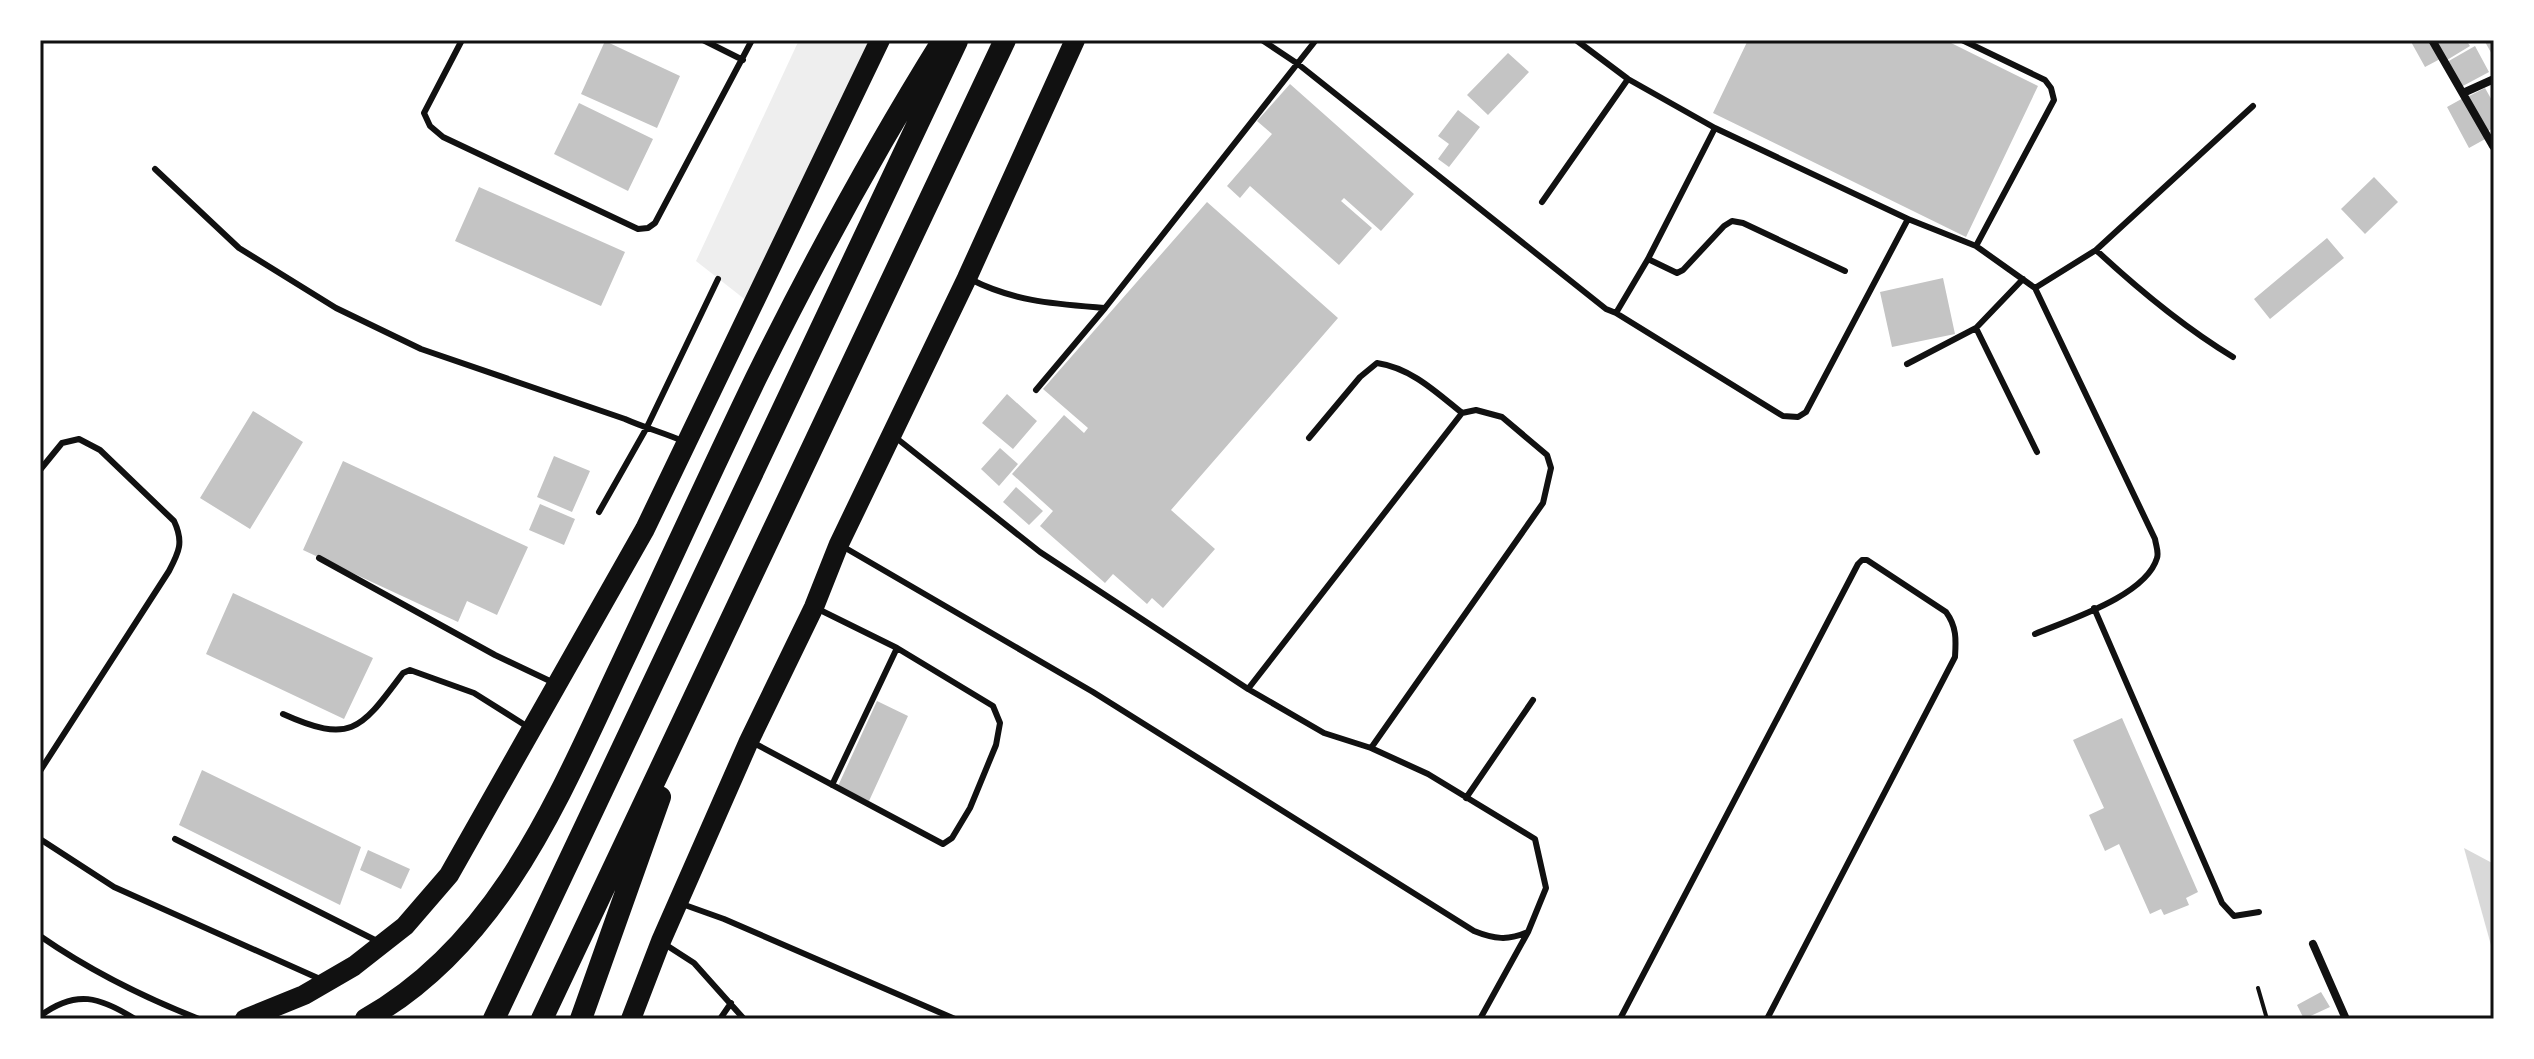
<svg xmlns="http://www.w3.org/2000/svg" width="2534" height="1059" font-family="Roboto,sans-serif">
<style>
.green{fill:#eee}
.water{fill:#d9d9d9}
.building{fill:#c4c4c4}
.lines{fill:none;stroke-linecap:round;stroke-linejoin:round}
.path{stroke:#111;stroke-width:4}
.service{stroke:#111;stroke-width:6}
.minor{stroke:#111;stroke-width:8}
.trunk{stroke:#111;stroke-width:20}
.motorway{stroke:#111;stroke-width:22}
.neatline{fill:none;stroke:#111;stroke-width:3}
</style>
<rect width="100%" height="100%" fill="#fff"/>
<!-- green -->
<path class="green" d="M799,40H879L752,305L696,261Z"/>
<!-- water -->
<path class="water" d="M2464,848L2494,864V956Z"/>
<!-- building -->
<path class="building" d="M1748,40H1945L2038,86L1966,237L1713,113Z
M2410,40H2432L2442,58L2425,67Z
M2435,40H2466L2470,46L2447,60Z
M2484,40H2494V58Z
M605,41L680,76L657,128L581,94Z
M2475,46L2489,72L2461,87L2447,62Z
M1508,53L1529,72L1488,115L1467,95Z
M1290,84L1414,194L1381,231L1344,198L1341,201L1372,228L1339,265L1250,186L1240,198L1227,186L1272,134L1257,121Z
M2485,88L2494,104V128L2486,132L2467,97Z
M2465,97L2487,138L2469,148L2447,107Z
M579,103L653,139L628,191L554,154Z
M1458,110L1480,127L1449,167L1438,159L1449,144L1438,136Z
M2374,177L2398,202L2365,234L2341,209Z
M479,187L625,252L601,306L455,241Z
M1207,202L1338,318L1171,510L1215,549L1163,608L1152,598L1147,604L1113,574L1105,583L1040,526L1053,511L1012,474L1064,415L1084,433L1088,428L1043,389Z
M2327,238L2344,258L2270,319L2254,299Z
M1943,278L1955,334L1892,347L1880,292Z
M1007,394L1037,421L1013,449L982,423Z
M253,411L303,442L250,529L200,498Z
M1000,448L1018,464L999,486L981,469Z
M554,456L590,471L572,512L537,497Z
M343,461L528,547L497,615L467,601L458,622L303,550Z
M1016,487L1043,511L1029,525L1003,502Z
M540,504L575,519L564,545L529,530Z
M233,593L373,658L344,719L206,654Z
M877,701L908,716L869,801L838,786Z
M2122,718L2198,892L2186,898L2189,905L2164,915L2161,909L2150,914L2119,844L2105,851L2089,815L2104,808L2073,740Z
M202,770L361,847L340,905L179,825Z
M368,850L410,869L401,889L360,870Z
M2321,992L2330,1007L2304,1019L2297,1005Z"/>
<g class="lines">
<!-- path -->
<path class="path" d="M2258,988L2267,1019"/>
<!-- service -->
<path class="service" d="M462,40L424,113L430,126L443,137L638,229L648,228L655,223L752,40
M703,40L743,60
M1262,40L1298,64L1606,309L1616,313L1648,259L1715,128
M1576,40L1628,79L1715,128L1908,219L1976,246L2035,288L2155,539C2156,546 2159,552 2157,558C2146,596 2068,620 2035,634
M1962,40L2045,80L2051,88L2054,100L1976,246
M155,169L239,248L336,308L421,349L625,419C645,428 665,433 685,442
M1542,202L1628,79
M2096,250C2139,290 2182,326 2233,357
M1648,259L1677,273L1683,270L1724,226L1732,221L1743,223L1845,271
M970,279C1015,302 1056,304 1105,308L1316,40
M2035,288L2096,250L2253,106
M1616,313L1783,416L1798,417L1806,412L1908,219
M1976,328L2037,452
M1907,364L1976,328L2023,279
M1036,390L1105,308
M895,437L1040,552L1248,689L1462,413L1476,410L1502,417L1547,455L1551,468L1543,503L1371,748
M1309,438L1360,377L1377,363C1411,368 1436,392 1462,413
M40,470L62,443L79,439L100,450L174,521C184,542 179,552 169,571L40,771
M599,512L646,429L718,279
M842,546L1093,692L1474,931C1494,939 1508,941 1528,932L1546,888L1535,839L1428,774L1371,748L1324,733L1248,689
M319,558L495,655L552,682
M2094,608L2222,903L2234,916L2259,912
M283,714C352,745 361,729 403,673L410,670L474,693L528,727
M752,742L943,844L952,838L970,808L996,745L1000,723L993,706L897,648L818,609
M832,785L897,648
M1466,798L1533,700
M40,839L114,887L320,979
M175,839L377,941
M682,904L724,919L955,1019
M40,936C89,970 143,997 199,1019
M663,943L694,963L744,1019
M40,1016C76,989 100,997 135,1019
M720,1019L731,1003
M1480,1019L1528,932
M1620,1019L1858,564L1862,560H1867L1946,612C1957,627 1956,640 1955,657L1767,1019"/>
<!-- minor -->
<path class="minor" d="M2432,40L2493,146
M2463,93L2494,79
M2313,944L2346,1019"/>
<!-- trunk -->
<path class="trunk" d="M245,1019L304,995L354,966L405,926L449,875L645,529L880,40
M631,1019L661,941L749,741L814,607L839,544L967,278L1075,40"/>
<!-- motorway -->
<path class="motorway" d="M366,1019C501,943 559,796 622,663C667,568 710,473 756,378C813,263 875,149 943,40
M494,1019L957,41
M542,1019L1005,40
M581,1019L660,797"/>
</g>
<!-- border -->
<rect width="2534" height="1059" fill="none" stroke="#ffffff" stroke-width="84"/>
<rect x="42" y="42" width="2450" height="975" class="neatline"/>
</svg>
